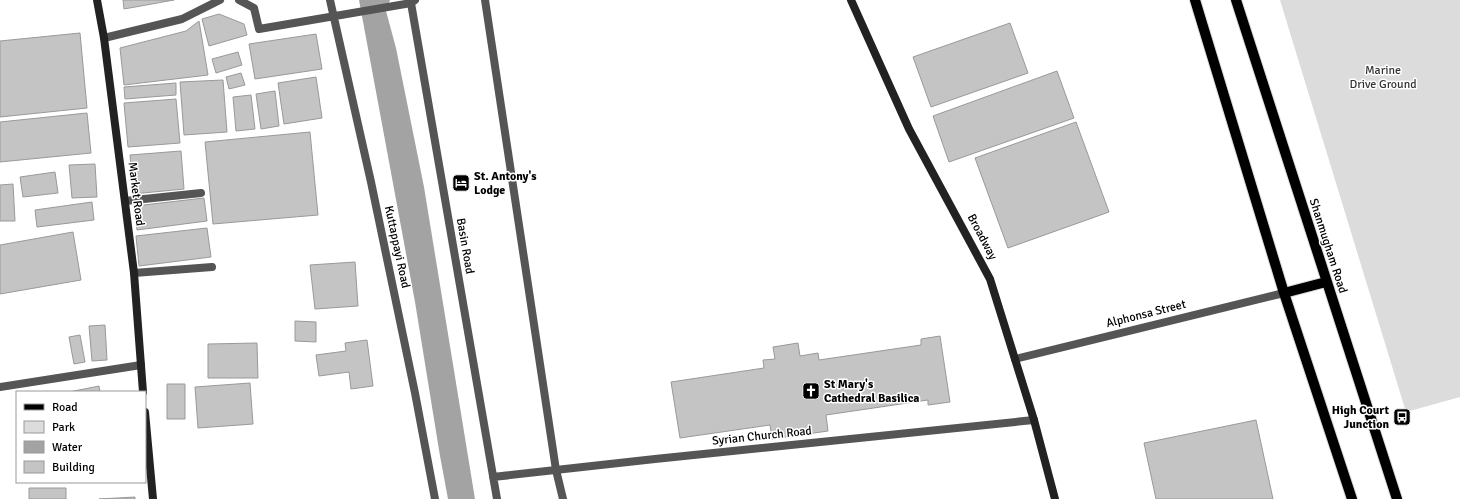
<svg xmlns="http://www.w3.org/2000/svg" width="1460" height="499" font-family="Signika,sans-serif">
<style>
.green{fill:#dcdcdc}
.water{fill:#a3a3a3}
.building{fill:#c4c4c4;stroke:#999}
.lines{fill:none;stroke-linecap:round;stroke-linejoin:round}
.primary-casing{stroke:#dbdbdb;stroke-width:12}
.lane{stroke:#555;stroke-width:8}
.street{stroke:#555;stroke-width:8}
.secondary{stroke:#222;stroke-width:8}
.primary{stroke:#000;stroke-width:10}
.labels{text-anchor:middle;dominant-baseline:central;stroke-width:3;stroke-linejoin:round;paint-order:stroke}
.park-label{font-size:12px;fill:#333;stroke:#fff}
.poi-label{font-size:12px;font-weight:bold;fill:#000;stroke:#fff;text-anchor:start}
.street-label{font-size:12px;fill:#000;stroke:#fff}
</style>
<rect width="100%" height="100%" fill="#fff"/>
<!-- green -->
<path class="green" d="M1280,0H1460V397L1406,412Z"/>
<!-- water -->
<path class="water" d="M359,0H390L386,11L396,48L424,187L475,499H448L440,456L415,302Z"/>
<!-- building -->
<path class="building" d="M123,0H174L124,9Z
M219,14L244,24L247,35L209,46L202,19Z
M199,21L208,75L124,85L120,48L186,31Z
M1010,23L1028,73L931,107L913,57Z
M80,33L87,108L0,117V41Z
M316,34L322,69L255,79L249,44Z
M238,52L242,65L216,73L212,59Z
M1057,71L1074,118L949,162L933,116Z
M241,73L245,85L229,89L226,77Z
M316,77L322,118L284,124L278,83Z
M223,80L227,132L184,135L180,82Z
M176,83V95L125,99L124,87Z
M275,91L279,126L261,129L256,94Z
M251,95L255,129L236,131L233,97Z
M176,99L180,143L128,147L124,103Z
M87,113L91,153L0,162V122Z
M1076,122L1109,212L1008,248L975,158Z
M310,132L318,215L213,224L205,142Z
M181,151L184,189L133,194L130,155Z
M95,164L97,197L72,198L69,165Z
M55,172L58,193L23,197L20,177Z
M13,184L15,221H0V185Z
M204,198L207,221L137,230L135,206Z
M92,202L94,220L37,227L35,210Z
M207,228L211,257L139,266L136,236Z
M73,232L81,280L0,294V245Z
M355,262L358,306L315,309L310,265Z
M295,321L316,322V342L295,341Z
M105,325L107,360L92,361L89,326Z
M80,335L85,362L74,364L69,337Z
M940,336L950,402L928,405V400L826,415L828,431L772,439L770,425L680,438L671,382L764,368L763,360L775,359L773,347L798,343L800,356L818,353L819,360L921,345V339Z
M367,340L373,386L351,389L349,372L319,376L316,355L346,351L345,343Z
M257,343L258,378H208V344Z
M250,383L253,424L198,428L195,387Z
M167,384H185V419H167Z
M99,386L100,392H69Z
M1256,420L1273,499H1156L1144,443Z
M29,488H66V499H29Z
M135,497V499H99Z"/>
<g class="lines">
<defs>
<path id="primary" d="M1195,0L1284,293L1352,499
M1236,0L1397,499
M1284,293L1326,282"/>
</defs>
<!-- primary casing -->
<use href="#primary" class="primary-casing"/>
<!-- lane -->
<path class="lane" d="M485,0L556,470L563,499
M125,201L201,193
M134,273L212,267"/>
<!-- street -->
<path class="street" d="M239,0L254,8L259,29L411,3
M330,0L371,182L415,393L435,499
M415,0L411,3L497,499
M104,38L182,19L220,0
M1015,359L1284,293
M0,387L141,365
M493,477L655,459L1034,420"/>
<!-- secondary -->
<path class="secondary" d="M97,0L104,38L134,273L143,392
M851,0L909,129L990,279L1034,420L1055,499
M145,412L153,499"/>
<!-- primary -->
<use href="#primary" class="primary"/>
</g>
<!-- icons -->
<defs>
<symbol id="hotel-square" viewBox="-11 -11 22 22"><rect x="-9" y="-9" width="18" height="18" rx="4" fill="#000" stroke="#fff"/><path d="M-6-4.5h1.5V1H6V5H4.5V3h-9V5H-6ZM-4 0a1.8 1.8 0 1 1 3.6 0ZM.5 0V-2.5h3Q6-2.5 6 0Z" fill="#fff"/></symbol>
<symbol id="church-square" viewBox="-11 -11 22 22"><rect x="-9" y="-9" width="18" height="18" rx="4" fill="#000" stroke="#fff"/><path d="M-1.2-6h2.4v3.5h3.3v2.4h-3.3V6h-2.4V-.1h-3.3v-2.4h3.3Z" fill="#fff"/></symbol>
<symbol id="bus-square" viewBox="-11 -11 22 22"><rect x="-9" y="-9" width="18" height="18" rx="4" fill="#000" stroke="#fff"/><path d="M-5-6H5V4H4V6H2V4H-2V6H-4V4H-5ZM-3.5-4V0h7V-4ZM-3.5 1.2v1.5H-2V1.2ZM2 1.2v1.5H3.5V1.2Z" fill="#fff"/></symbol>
</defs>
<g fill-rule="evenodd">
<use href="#hotel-square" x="451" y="173" width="20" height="20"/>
<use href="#church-square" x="801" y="381" width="20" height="20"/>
<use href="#bus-square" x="1392" y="407" width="20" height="20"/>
</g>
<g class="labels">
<!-- park labels -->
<g class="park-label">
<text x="1383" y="70">Marine<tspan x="1383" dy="14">Drive Ground</tspan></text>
</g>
<!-- poi labels -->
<g class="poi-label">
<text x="474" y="176">St. Antony's<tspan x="474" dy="14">Lodge</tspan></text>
<text x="824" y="384">St Mary's<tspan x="824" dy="14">Cathedral Basilica</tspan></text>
<text x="1389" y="410" text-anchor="end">High Court<tspan x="1389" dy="14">Junction</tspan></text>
</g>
<!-- street labels -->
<g class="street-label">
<text transform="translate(136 194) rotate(83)">Market Road</text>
<text transform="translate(982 237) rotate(62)">Broadway</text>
<text transform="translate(465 246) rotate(80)">Basin Road</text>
<text transform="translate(1328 246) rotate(72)">Shanmugham Road</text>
<text transform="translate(397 247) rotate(78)">Kuttappayi Road</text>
<text transform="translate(1146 314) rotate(-14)">Alphonsa Street</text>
<text transform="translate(762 436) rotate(-6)">Syrian Church Road</text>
</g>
</g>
<!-- legend -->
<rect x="16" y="391" width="130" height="92" fill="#ffffff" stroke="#999999"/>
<rect x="24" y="404" width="20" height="6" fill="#000000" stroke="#999999"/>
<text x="52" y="411" font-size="12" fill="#000000">Road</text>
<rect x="24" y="421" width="20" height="12" fill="#dcdcdc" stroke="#999999"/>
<text x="52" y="431" font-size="12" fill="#000000">Park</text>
<rect x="24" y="441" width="20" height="12" fill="#a3a3a3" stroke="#999999"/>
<text x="52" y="451" font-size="12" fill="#000000">Water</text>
<rect x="24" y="461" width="20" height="12" fill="#c4c4c4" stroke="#999999"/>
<text x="52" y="471" font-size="12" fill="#000000">Building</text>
</svg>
